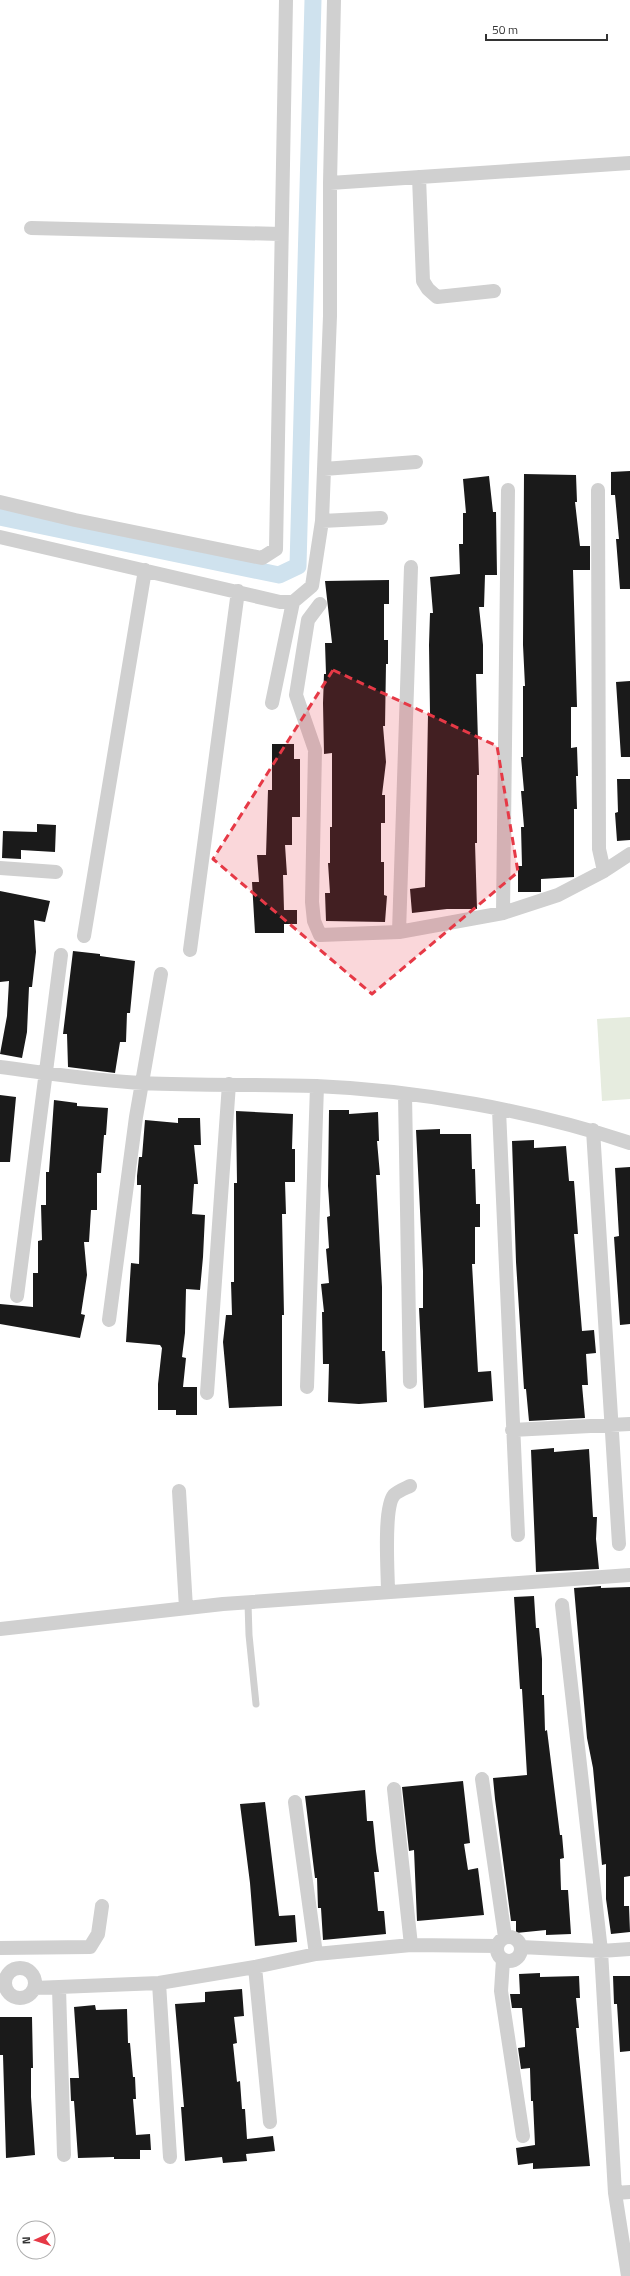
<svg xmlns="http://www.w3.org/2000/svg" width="630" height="2276" font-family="'Titillium Web',sans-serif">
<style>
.green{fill:#e6ecdf}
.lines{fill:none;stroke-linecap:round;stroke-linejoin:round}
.canal{stroke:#cfe2ee;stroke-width:17}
.building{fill:#1a1a1a}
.lane{stroke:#d0d0d0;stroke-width:7}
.street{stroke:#d0d0d0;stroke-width:14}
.marked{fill:#e63946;fill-opacity:0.2;stroke:#e63946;stroke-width:3;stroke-dasharray:8 5;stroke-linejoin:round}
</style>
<rect width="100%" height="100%" fill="#fff"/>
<!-- green -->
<path class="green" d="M630,1017V1099L602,1101L597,1019Z"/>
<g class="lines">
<!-- canal -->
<path class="canal" d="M0,517L279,575L298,566L313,0"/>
</g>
<!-- building -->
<path class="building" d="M630,471V589H620L616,539H619L615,495H611V472Z
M524,474L576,475L577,502H575L580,546H590V570H573L577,707H571V748L577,747L578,776H576L577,809H574V877L541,879V892H518V866H522L521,827H524L521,791H524L521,757H523V686H525L523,645Z
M489,476L493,512H496L497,575H485L484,607H479L483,645V674H476L479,775H477V843H475L477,909H447L412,913L410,889L425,887L428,714L430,713L429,645L430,613H433L430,577L460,574L459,544H463V513H466L463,479Z
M389,580V604H384V640H388V664H386L385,726H383L386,762L382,795H385V823H381V862H384V895L387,896L385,922L326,921L325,893H330L328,863H330V827H332V753L324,754L323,703L324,674H326L325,643H332L325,581Z
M630,681V757H621L616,682Z
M272,744H294V759H300V817H292V845H285L287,875H283L284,910H297V924H284V933H255L252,882H259L257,855H266L268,790H272Z
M617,779H630V840L617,841L615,813L618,812Z
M37,824L56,825L55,852L21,850V859L2,858L3,831L37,832Z
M0,891L50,901L45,922L34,920L36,952L32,987H29L27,1032L22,1058L0,1054L7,1016L9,981L0,982Z
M73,951L100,954V956L135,961L130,1013H127L126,1042H120L115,1073L68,1067L67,1034H63Z
M0,1095L16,1097L10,1162H0Z
M54,1100L77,1103V1106L108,1108L106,1135H104L101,1173H97V1210H91L89,1242H84L87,1275L81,1314L85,1315L80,1338L0,1324V1304L33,1307V1273H38V1241L42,1240L41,1205H46V1172H49Z
M329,1110H349V1114L378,1112L379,1141H377L380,1175H376L382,1287V1351H385L387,1402L359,1404L328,1402L329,1364H323L322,1312H324L321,1284L329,1283L326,1249L329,1248L327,1217L330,1216L328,1186Z
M236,1111L293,1114L292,1149H295V1182H285L286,1214H282L284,1315H282V1406L229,1408L223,1342L226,1315H232L231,1282H234V1183H237Z
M178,1118H200L201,1145H194L198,1184H194L192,1214L205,1215L203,1257L200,1290L186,1289L185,1333L182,1357L186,1358L183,1387H197V1415H176V1410H158V1384L162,1348L160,1345L126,1342L131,1263L139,1264L141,1185H137V1176L139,1157H142L145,1120L178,1123Z
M440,1129V1134H471L472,1169H475L476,1204H480V1227H475V1264H472L478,1372L491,1371L493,1401L424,1408L419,1308H423V1271L416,1130Z
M534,1140V1148L566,1146L569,1181H574L578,1234H574L582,1331L594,1330L596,1353L586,1354L588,1385H582L585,1418L529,1421L526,1389H524L516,1262L512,1141Z
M630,1167V1324L620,1325L614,1237L619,1236L615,1168Z
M554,1448V1452L589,1449L593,1517H597L596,1539L599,1569L536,1572L531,1450Z
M601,1586V1588L630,1587V1876L624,1877V1906H629L630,1932L611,1934L606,1899V1864L602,1865L593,1768L587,1738L574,1588Z
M534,1596L536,1628H539L542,1659V1695H544L545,1731L547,1730L560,1835H562L564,1858L560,1859L561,1890H568L571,1934L546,1935V1930L516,1933V1921H511L495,1799L493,1778L527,1775L522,1689H520L514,1597Z
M463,1781L470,1843L464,1844L468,1870L478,1868L484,1915L417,1921L414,1850L409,1851L402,1787Z
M365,1790L367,1821H373L376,1851L379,1872H374L378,1911H384L386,1934L323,1940L321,1908H318L317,1878H315L305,1796Z
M265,1802L279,1916L295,1915L297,1942L255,1946L250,1883L240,1804Z
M540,1973V1977L579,1976L580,1998H576L579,2028H576L590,2166L533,2169V2163L518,2165L516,2148L535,2145L533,2101H531L530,2068L521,2069L518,2048L525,2047V2042L522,2008H512L510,1994H520L519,1974Z
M613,1976H630V2051L620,2052L617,2004H614Z
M242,1989L244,2016L234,2017L237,2043L233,2044L237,2082L240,2081L242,2109H245L247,2139L273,2136L275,2151L246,2154L247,2161L223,2163L222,2157L185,2161L181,2107H184L175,2004L205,2002V1992Z
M95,2005L96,2010L127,2009L128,2043H130L133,2077H135L136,2099H133L136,2135L150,2134L151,2150H140V2159H114V2157L78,2158L74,2101H71L70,2078H79L74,2007Z
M0,2017H32L33,2068H31V2097L35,2155L6,2158L3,2055H0Z"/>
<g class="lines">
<!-- lane -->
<path class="lane" d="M248,1603L249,1635L256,1704"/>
<!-- street -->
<path class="street" d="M419,177L423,281L428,289L437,297L494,291
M330,183L630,163
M31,228L281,234
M324,469L416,462
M598,490L599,849L604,871
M0,502L75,520L262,558L276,549L286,0
M322,521L381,518
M0,537L280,602H293L312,586L322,521L330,316V183L334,0
M320,604L308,620L296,695L315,750L312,902L314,921L320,935L399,932L503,913L558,895L604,871L630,854
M272,703L293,602
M0,868L56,872
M503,913L508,490
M399,932L411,567
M84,936L145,570
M190,950L238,591
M0,1067C47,1073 96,1081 143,1083C201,1086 258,1084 316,1086C416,1090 535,1111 630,1143
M405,1094L410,1382
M499,1110L518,1535
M593,1130L619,1544
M17,1296L61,955
M109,1320L136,1117L161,974
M307,1387L317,1086
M207,1393L229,1084
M512,1430L630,1424
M179,1491L186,1608
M388,1592C388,1573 383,1508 394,1495C398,1491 406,1488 410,1486
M562,1605L601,1951L615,2193L628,2276
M0,1629L223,1604L630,1575
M482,1779L505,1937
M394,1789L411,1945
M295,1802L316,1954
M497 1949a12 12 0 1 1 24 0a12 12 0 1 1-24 0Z
M521,1947L601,1951L630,1949
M0,1948L90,1947L98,1934L102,1906
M503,1960L501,1991L523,2136
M255,1967L270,2122
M5 1983a15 15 0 1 1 30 0a15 15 0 1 1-30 0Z
M159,1983L170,2157
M34,1988L159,1983L255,1967L316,1954L411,1945L497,1946
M59,1988L64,2155
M615,2193L630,2192"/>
</g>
<!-- marked area -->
<path class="marked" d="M333,670L497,746L518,872L372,994L213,859Z"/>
<!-- north arrow -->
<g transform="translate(36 2240) rotate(267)"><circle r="19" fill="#ffffff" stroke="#adadad"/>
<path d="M0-3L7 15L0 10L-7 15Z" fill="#e63946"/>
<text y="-6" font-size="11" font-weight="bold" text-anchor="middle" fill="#333333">N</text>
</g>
<!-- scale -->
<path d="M486 34v6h121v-6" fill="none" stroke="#333333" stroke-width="2"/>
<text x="492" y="34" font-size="12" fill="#333333" stroke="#ffffff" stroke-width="3" paint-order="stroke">50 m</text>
</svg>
